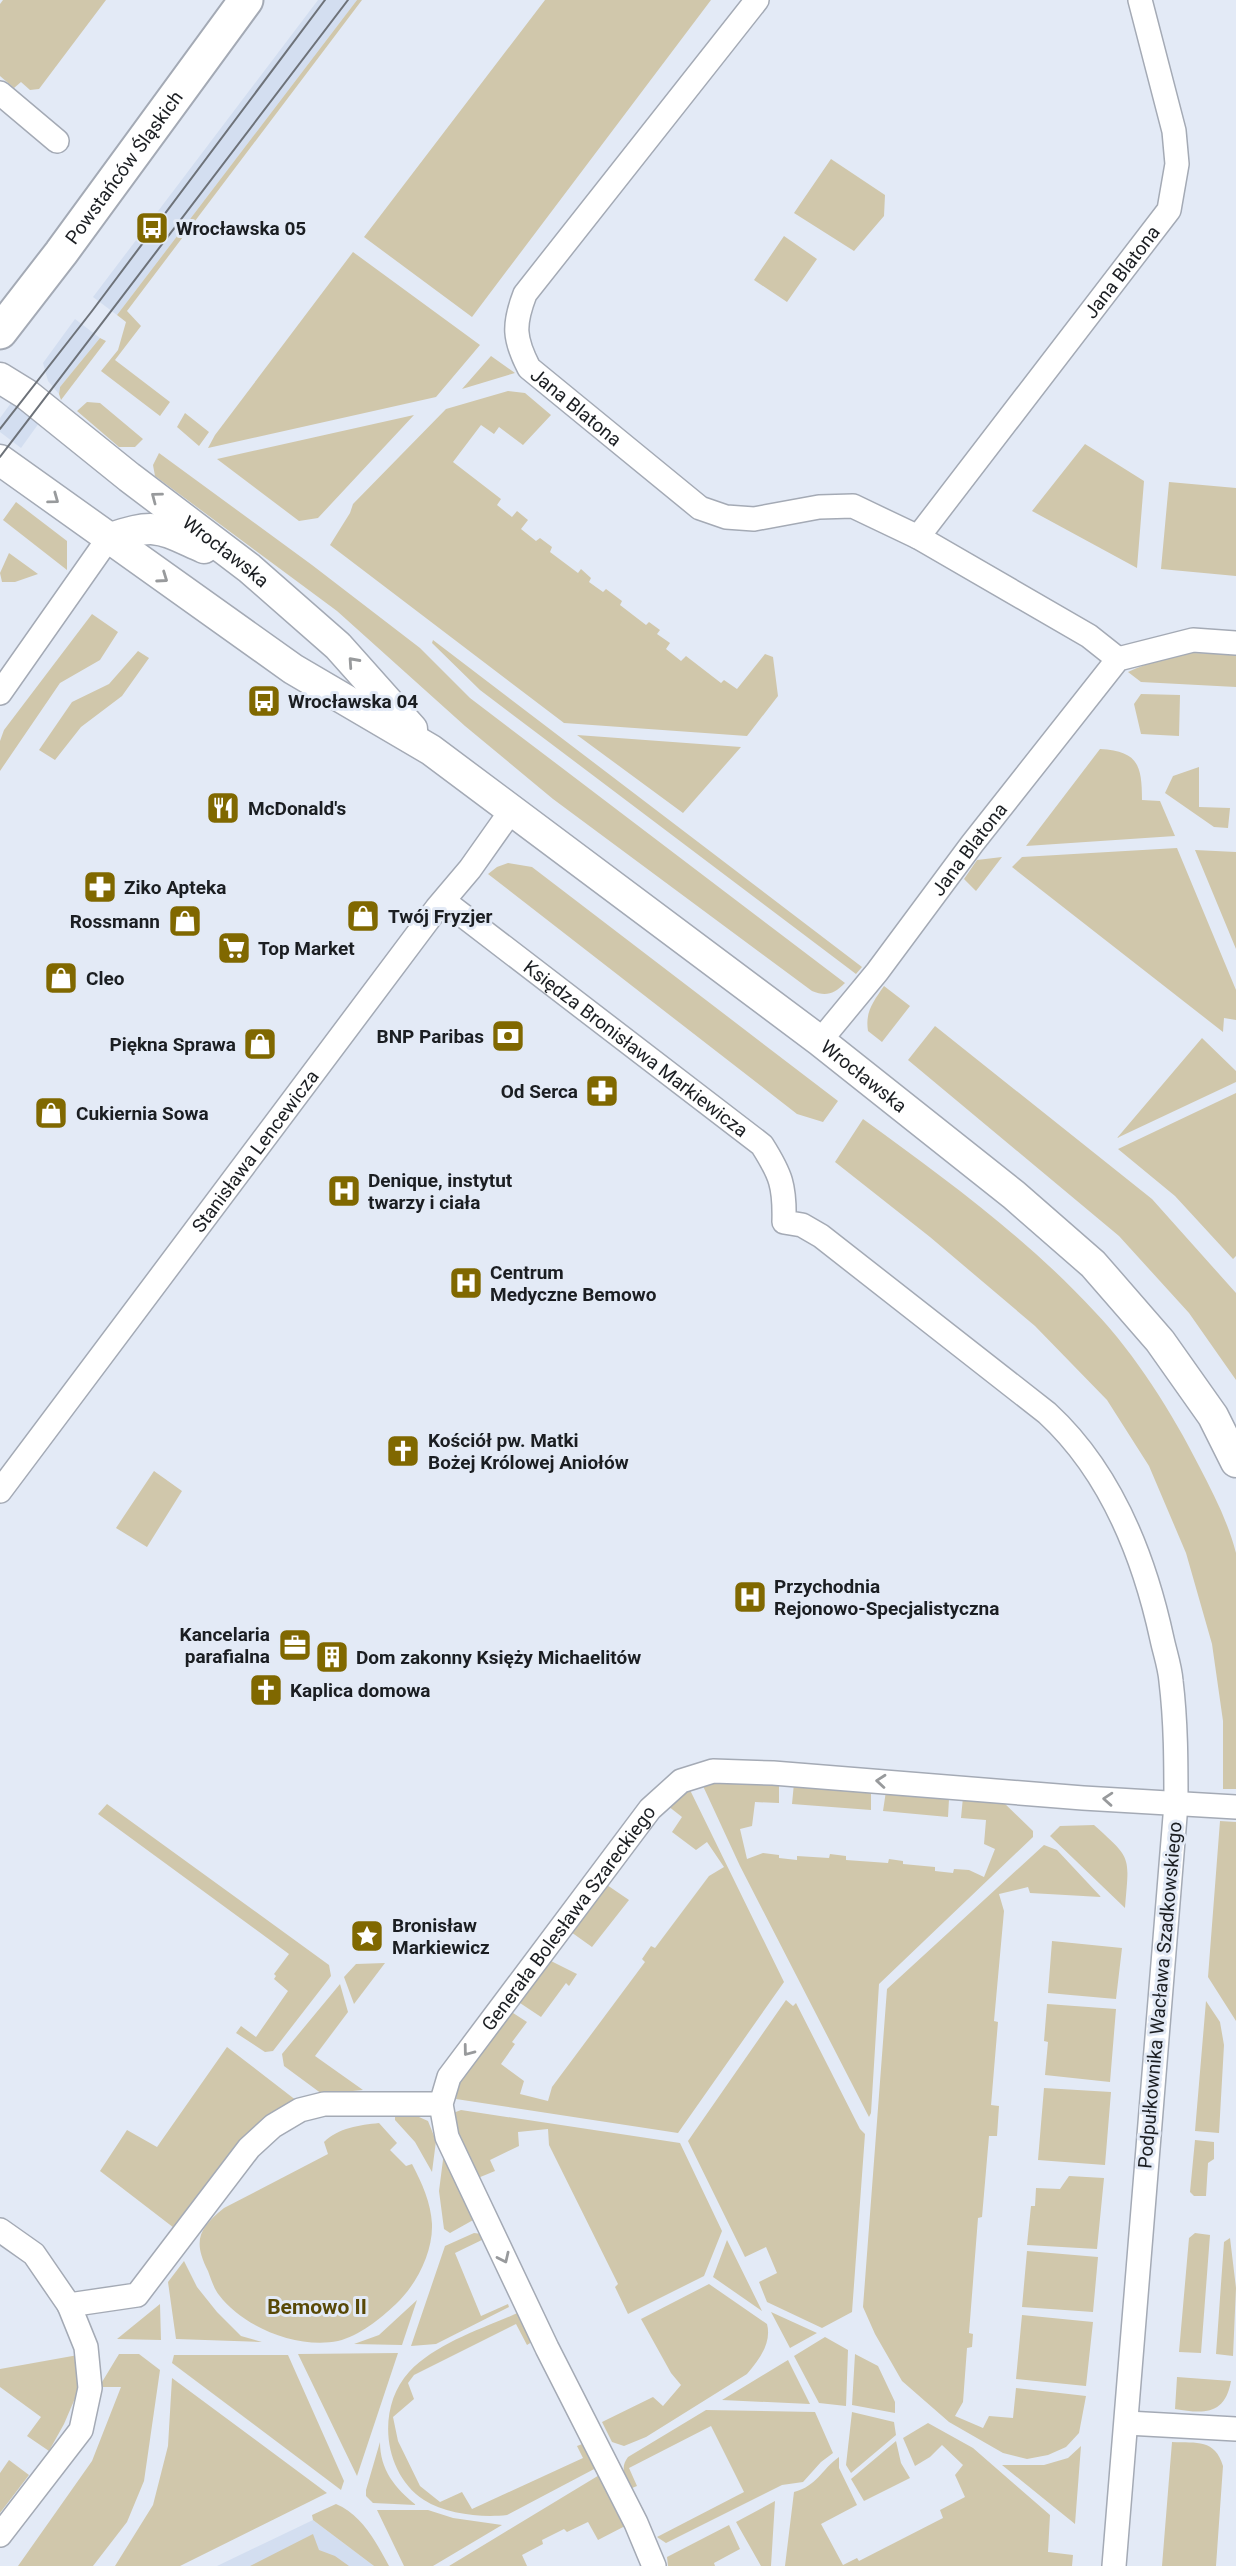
<svg xmlns="http://www.w3.org/2000/svg" width="1236" height="2566" font-family="Roboto,sans-serif">
<style>
.built{fill:#d3def0}
.green{fill:#d0c7ab}
.lines{fill:none;stroke-linecap:round;stroke-linejoin:round}
.minor-casing{stroke:#a4aab5;stroke-width:26}
.tertiary-casing{stroke:#a4aab5;stroke-width:33}
.secondary-casing{stroke:#a4aab5;stroke-width:37}
.minor{stroke:#fff;stroke-width:23}
.tertiary{stroke:#fff;stroke-width:30}
.secondary{stroke:#fff;stroke-width:33}
.tram{stroke:#6d7279;stroke-width:2}
.oneway{stroke:#989a9c}
.labels{text-anchor:middle;dominant-baseline:central;stroke-width:6;stroke-linejoin:round;paint-order:stroke}
.street-label{font-size:19px;fill:#1b1e22;stroke:#e3eaf6}
.poi-label{font-size:19px;font-weight:bold;fill:#1b1e22;stroke:#e3eaf6;text-anchor:start}
.neighbourhood-label{font-size:21px;font-weight:bold;fill:#594907;stroke:#e3eaf6}
</style>
<rect width="100%" height="100%" fill="#e3eaf6"/>
<!-- built -->
<path class="built" d="M318,0H357L117,315L93,297Z
M75,319L100,338L60,387L59,394L48,381L43,363Z
M11,403L39,423L21,448L0,432V418Z
M313,2520L374,2566H217Z"/>
<!-- green -->
<path class="green" d="M3,0H106L39,89L30,90L21,82L14,88L0,76V4Z
M357,0H362L127,311L141,326L115,360L170,402L160,416L101,371L118,350L126,322L117,315Z
M545,0H711L472,317L364,237Z
M831,159L885,195L884,216L854,251L794,213Z
M784,236L817,259L787,302L754,280Z
M353,252L480,345L436,397L208,448L215,435Z
M100,338L106,341L61,400L59,394L60,387Z
M491,356L515,373L462,389Z
M508,391L525,393L551,415L523,445L499,427L494,434L481,425L453,462L501,499L497,505L512,517L517,511L528,520L521,529L536,541L540,538L552,547L550,552L578,573L581,569L591,578L589,582L603,592L606,589L622,601L620,605L646,625L649,622L660,630L657,634L670,643L666,649L681,661L686,656L721,683L724,680L737,689L765,654L773,657L778,696L747,736L564,723L330,545L350,513L353,504L446,409Z
M87,402L100,403L143,439L135,447H119L77,411Z
M185,413L209,432L199,446L177,427Z
M414,415L318,518L299,521L217,459Z
M1085,444L1144,481L1137,568L1032,511Z
M159,453L312,565L420,648L470,698L845,983C834,994 826,997 812,991L553,799L465,726L337,611L155,476L153,465Z
M1169,482L1236,488V576L1161,569Z
M16,502L67,541V570L3,520Z
M9,553L38,574L15,582H2L0,573Z
M92,614L118,632L100,660L60,683L0,771V741L4,730Z
M433,640L862,967L856,974L480,690L432,643Z
M138,651L149,658L122,696L81,727L55,760L39,750L72,702L109,684Z
M1191,653L1236,654V687L1141,682L1128,672C1149,662 1168,657 1191,653Z
M1141,694L1180,695L1179,736L1141,734L1134,704Z
M577,735L741,747L683,813Z
M1100,749C1138,751 1142,765 1142,800L1160,801L1175,836L1026,846Z
M1199,767V807L1230,808L1228,828L1214,827L1165,793L1173,776Z
M1177,848L1236,990V1020L1224,1018L1223,1032L1012,867L1022,857Z
M1195,850L1236,852V949Z
M1002,857L976,891L964,879L977,860Z
M508,863L532,867L838,1101L823,1122L797,1114L488,874L497,867Z
M884,986L910,1006L882,1042L868,1031C865,1012 873,1002 884,986Z
M935,1026L1152,1199L1236,1293V1380L1189,1313L1119,1236L908,1060Z
M1202,1038L1236,1071V1082L1117,1138Z
M1236,1093V1256L1233,1259L1175,1196L1118,1149Z
M863,1119C944,1178 1027,1238 1095,1312C1135,1354 1173,1414 1199,1466C1214,1495 1228,1522 1236,1553V1789H1223V1721L1212,1644L1186,1553L1149,1466L1107,1400L1035,1326L930,1237L835,1162Z
M154,1471L182,1491L147,1547L116,1528Z
M730,1778L779,1782V1803L755,1802L752,1826L740,1829L747,1859L763,1853L779,1855V1858L797,1860V1856L829,1858L830,1854L846,1856V1860L888,1863L889,1859L903,1861V1864L935,1867V1871L953,1873L954,1869L969,1870L984,1877L995,1849L984,1844L986,1820L961,1818L963,1797L1002,1801L1033,1831V1837L879,1984L871,2113L869,2117L740,1866L703,1786Z
M794,1783L865,1789L871,1793V1810L792,1804Z
M690,1790L784,1982L678,2133L456,2099L458,2086L510,2011L527,2022L512,2042L515,2044L501,2064L524,2081L520,2094L548,2101L552,2087L645,1962L642,1959L651,1946L655,1948L709,1876L724,1867L707,1842L696,1850L672,1832L682,1817L668,1806Z
M886,1791L941,1794L949,1799L948,1817L883,1811Z
M107,1804L329,1965L331,1976L273,2051L265,2052L236,2033L241,2026L256,2037L288,1991L274,1979L276,1976L274,1974L289,1954L98,1814Z
M1220,1821L1236,1822V2021L1208,1977Z
M1094,1825C1133,1860 1129,1856 1125,1908L1050,1836L1060,1826Z
M1044,1845L1057,1850L1101,1897L1030,1893L1028,1887L999,1894L1004,1911L994,2021L998,2022L991,2105L999,2106L997,2136H989L982,2217L978,2218L969,2333L973,2334L972,2347L967,2348L963,2402L955,2416L983,2428L989,2416L1013,2418L1016,2388L1086,2396L1079,2433L1066,2447L1048,2455L1027,2459L1003,2453L949,2422L902,2381L875,2334L863,2307L887,1989Z
M607,1885L629,1900L592,1947L571,1932Z
M1052,1941L1122,1948L1116,1999L1048,1993Z
M549,1960L577,1974L569,1986L566,1983L541,2017L517,2001Z
M385,1963L354,2004L344,1977L356,1964Z
M340,1984L348,2012L315,2056L363,2090L322,2094L284,2066L282,2054Z
M786,2000L793,2006L796,2003L860,2129L865,2134L852,2312L822,2328L767,2302L759,2282L777,2273L766,2247L745,2257L688,2141Z
M1206,2001L1220,2022L1224,2045L1219,2133L1195,2131Z
M1047,2004L1116,2009L1110,2082L1045,2075L1048,2042L1044,2041Z
M227,2047L297,2101L178,2231L100,2171L127,2130L157,2147Z
M1044,2088L1111,2092L1105,2165L1038,2160Z
M461,2110L680,2143L722,2231L704,2276L628,2314L615,2287L618,2284L549,2145L548,2129L518,2132L519,2146L490,2160L495,2171L473,2180L455,2133L453,2113Z
M395,2113L419,2117L428,2121L436,2141L432,2172L415,2142L395,2120Z
M379,2123L397,2143L390,2150L406,2166L412,2164C422,2183 431,2203 432,2224C433,2253 416,2285 396,2304C380,2319 359,2336 338,2341C298,2349 244,2328 219,2295C214,2289 211,2279 208,2271C193,2241 198,2229 224,2208L328,2154L324,2142C338,2128 360,2125 379,2123Z
M1195,2140L1214,2142V2159L1208,2163L1206,2196H1194L1190,2192Z
M444,2152L475,2219L450,2233L444,2229L439,2191Z
M1069,2176L1104,2178L1097,2249L1027,2245L1031,2206H1035L1036,2188L1060,2189Z
M474,2233L482,2234L486,2238L455,2253L481,2316L508,2304L509,2307L436,2344L411,2346L445,2246Z
M1195,2233L1210,2235L1201,2353L1179,2352L1189,2238Z
M1230,2238L1236,2288L1233,2356L1216,2354L1224,2242Z
M727,2240L762,2311L713,2277Z
M1027,2251L1098,2257L1093,2312L1022,2307Z
M184,2261L197,2287L217,2312L241,2336L262,2342L176,2339L168,2282Z
M709,2284L767,2324C772,2343 759,2360 747,2374L646,2437L624,2446L612,2442L602,2422L653,2397L663,2406L681,2385L671,2373L641,2319Z
M417,2300L402,2345L354,2344L379,2335Z
M160,2304L161,2340L117,2339Z
M522,2311L535,2340L527,2345L516,2324L414,2375L408,2383L414,2399L393,2417L398,2441L420,2486L440,2502L462,2492L472,2509L583,2458L577,2446L585,2443L598,2467L507,2515C482,2518 446,2514 424,2500C383,2473 376,2408 409,2372C437,2342 485,2328 522,2311Z
M771,2312L817,2333L790,2348Z
M1022,2315L1093,2322L1086,2386L1016,2379Z
M825,2337L848,2350L846,2406L819,2403L794,2356Z
M398,2353L357,2476L298,2354Z
M119,2354H139L160,2370L144,2481L127,2522L93,2566H18L92,2461L121,2387H99Z
M855,2354L878,2366L895,2402V2413L852,2405Z
M78,2355L79,2389L64,2424L49,2451L27,2436L41,2417L0,2387V2369Z
M174,2355H288L344,2481L341,2490L172,2363Z
M788,2360L810,2404L722,2400Z
M1177,2377L1231,2381C1225,2415 1204,2414 1175,2409Z
M172,2378L327,2493L180,2566H115L153,2505L168,2446Z
M706,2410L815,2412L833,2453L821,2462L803,2482L782,2485L666,2543L657,2537L744,2492L711,2426L629,2468L637,2486L632,2488C626,2477 619,2469 628,2457Z
M852,2412L894,2422L896,2435L851,2473L846,2465Z
M928,2423L973,2448L1050,2515L1048,2552L1073,2555L1072,2566H785L794,2492C817,2486 821,2470 839,2457V2468L857,2505L821,2524L843,2565L857,2558L859,2561L943,2518L940,2510L965,2497L955,2475L963,2465L942,2445L930,2457L915,2466L903,2438Z
M896,2441L901,2463L910,2478L864,2501L851,2479Z
M380,2442C380,2470 395,2488 416,2505L373,2503L366,2496V2490Z
M1172,2442C1197,2443 1215,2439 1223,2466L1216,2566H1162Z
M1081,2446L1075,2524L1002,2465H1044L1068,2458Z
M9,2460L29,2475L0,2513V2473Z
M601,2474L627,2525L598,2540L588,2522L567,2532L564,2529L542,2540L543,2544L522,2555L527,2566H449Z
M775,2501L771,2566H761L736,2522Z
M336,2504C362,2515 376,2542 389,2566H374L313,2520L312,2515Z
M377,2510H428L453,2518L502,2525L433,2566H404Z
M729,2525L740,2549L714,2563L715,2566H668L667,2557Z
M313,2534L319,2550L335,2556L349,2566H250Z"/>
<g class="lines">
<defs>
<g id="minor">
<path id="s1" d="M757,0L525,294C513,325 514,339 529,368L700,508L726,517L754,519L819,507L853,506L918,537"/>
<path d="M0,93L57,141"/>
<path id="s2" d="M1118,659L1089,636L918,537L1169,210L1177,164L1174,131L1140,0"/>
<path d="M0,693L108,539"/>
<path id="s3" d="M444,901L762,1145C781,1175 785,1186 784,1222L802,1225L821,1236L1047,1413C1110,1471 1144,1556 1162,1639C1165,1653 1170,1667 1171,1681C1176,1722 1176,1763 1176,1804L1114,2566"/>
<path id="s4" d="M820,1041L877,972L972,844L1118,659L1193,640L1236,643"/>
<path id="s5" d="M0,1491L437,908L470,869L511,811"/>
<path d="M0,2230L34,2254L69,2305L86,2347L90,2388L81,2430L0,2535"/>
<path d="M69,2305L137,2295L249,2148L273,2126L300,2110L324,2104H441"/>
<path d="M1127,2423L1236,2429"/>
<path id="s6" d="M654,2566L636,2523L547,2348L447,2137L441,2104L449,2077L650,1809L681,1781L713,1771L773,1773L1083,1798L1236,1807"/>
</g>
<g id="tertiary">
<path id="s7" d="M0,378L26,394L129,477L249,568L338,646L412,729"/>
<path id="s8" d="M0,460L293,669L431,750L820,1041L1014,1195L1093,1264L1160,1341L1213,1416L1236,1462"/>
<path d="M108,539C157,522 159,528 204,548"/>
</g>
<g id="secondary">
<path id="s9" d="M0,332L61,253L246,0"/>
</g>
</defs>
<!-- minor casing -->
<use href="#minor" class="minor-casing"/>
<!-- tertiary casing -->
<use href="#tertiary" class="tertiary-casing"/>
<!-- secondary casing -->
<use href="#secondary" class="secondary-casing"/>
<!-- minor -->
<use href="#minor" class="minor"/>
<!-- tertiary -->
<use href="#tertiary" class="tertiary"/>
<!-- secondary -->
<use href="#secondary" class="secondary"/>
<!-- tram -->
<path class="tram" d="M0,429L92,311L325,0
M0,457L348,0"/>
</g>
<!-- one-way arrows -->
<defs><path id="oneway-chevron" d="M-2-3.5L2.5 0L-2 3.5" fill="none" stroke-width="1.6" stroke-linecap="round" stroke-linejoin="round" transform="scale(1.75)"/></defs>
<g class="oneway">
<use href="#oneway-chevron" transform="translate(156 497) rotate(-143)"/>
<use href="#oneway-chevron" transform="translate(54 499) rotate(36)"/>
<use href="#oneway-chevron" transform="translate(163 578) rotate(35)"/>
<use href="#oneway-chevron" transform="translate(353 662) rotate(-132)"/>
<use href="#oneway-chevron" transform="translate(881 1781) rotate(-175)"/>
<use href="#oneway-chevron" transform="translate(1108 1799) rotate(-176)"/>
<use href="#oneway-chevron" transform="translate(468 2051) rotate(127)"/>
<use href="#oneway-chevron" transform="translate(504 2258) rotate(65)"/>
</g>
<!-- icons -->
<defs>
<symbol id="bus-square" viewBox="-11 -11 22 22"><rect x="-9" y="-9" width="18" height="18" rx="4" fill="#806800" stroke="#e3eaf6"/><path d="M-5-6H5V4H4V6H2V4H-2V6H-4V4H-5ZM-3.5-4V0h7V-4ZM-3.5 1.2v1.5H-2V1.2ZM2 1.2v1.5H3.5V1.2Z" fill="#fff"/></symbol>
<symbol id="restaurant-square" viewBox="-11 -11 22 22"><rect x="-9" y="-9" width="18" height="18" rx="4" fill="#806800" stroke="#e3eaf6"/><path d="M-5-6h1v4h1v-4h1v4h1v-4h1v5L-1.5 .5V6h-2V.5L-5-1ZM5-6V6H3V1.5H1.5Q1.5-4 5-6Z" fill="#fff"/></symbol>
<symbol id="pharmacy-square" viewBox="-11 -11 22 22"><rect x="-9" y="-9" width="18" height="18" rx="4" fill="#806800" stroke="#e3eaf6"/><path d="M-2-6h4v4h4v4h-4v4h-4v-4h-4v-4h4Z" fill="#fff"/></symbol>
<symbol id="shop-square" viewBox="-11 -11 22 22"><rect x="-9" y="-9" width="18" height="18" rx="4" fill="#806800" stroke="#e3eaf6"/><path d="M-5-2.5h2.3a2.7 3.5 0 0 1 5.4 0H5L5.5 6h-11ZM-1.5-2.5h3a1.5 2.3 0 0 0-3 0Z" fill="#fff"/></symbol>
<symbol id="supermarket-square" viewBox="-11 -11 22 22"><rect x="-9" y="-9" width="18" height="18" rx="4" fill="#806800" stroke="#e3eaf6"/><path d="M-6-5.5h2.5l.6 2H6L4.5 2H-2.5L-4.4-4H-6ZM-1.5 3.2a1.3 1.3 0 1 0 .1 0ZM3 3.2a1.3 1.3 0 1 0 .1 0Z" fill="#fff"/></symbol>
<symbol id="bank-square" viewBox="-11 -11 22 22"><rect x="-9" y="-9" width="18" height="18" rx="4" fill="#806800" stroke="#e3eaf6"/><path d="M-6-4H6V4H-6ZM0-2.3a2.3 2.3 0 1 0 0 4.6a2.3 2.3 0 1 0 0-4.6Z" fill="#fff"/></symbol>
<symbol id="hospital-square" viewBox="-11 -11 22 22"><rect x="-9" y="-9" width="18" height="18" rx="4" fill="#806800" stroke="#e3eaf6"/><path d="M-5-5h3v3.5h4V-5h3V5h-3V1.5h-4V5h-3Z" fill="#fff"/></symbol>
<symbol id="church-square" viewBox="-11 -11 22 22"><rect x="-9" y="-9" width="18" height="18" rx="4" fill="#806800" stroke="#e3eaf6"/><path d="M-1.2-6h2.4v3.5h3.3v2.4h-3.3V6h-2.4V-.1h-3.3v-2.4h3.3Z" fill="#fff"/></symbol>
<symbol id="office-square" viewBox="-11 -11 22 22"><rect x="-9" y="-9" width="18" height="18" rx="4" fill="#806800" stroke="#e3eaf6"/><path d="M-6-3h4V-5.5h4V-3h4V5H-6ZM-1-4.5V-3h2v-1.5ZM-6 0V1H6V0Z" fill="#fff"/></symbol>
<symbol id="building-square" viewBox="-11 -11 22 22"><rect x="-9" y="-9" width="18" height="18" rx="4" fill="#806800" stroke="#e3eaf6"/><path d="M-4-6H4V6H1V3H-1V6H-4ZM-2.5-4.3h1.7v1.8h-1.7ZM.8-4.3h1.7v1.8H.8ZM-2.5-1h1.7V.8h-1.7ZM.8-1h1.7V.8H.8Z" fill="#fff"/></symbol>
<symbol id="sight-square" viewBox="-11 -11 22 22"><rect x="-9" y="-9" width="18" height="18" rx="4" fill="#806800" stroke="#e3eaf6"/><path d="M0-6L1.8-2.2L6-1.7L2.9 1.2L3.7 5.4L0 3.3L-3.7 5.4L-2.9 1.2L-6-1.7L-1.8-2.2Z" fill="#fff"/></symbol>
</defs>
<g fill-rule="evenodd">
<use href="#bus-square" x="133" y="209" width="38" height="38"/>
<use href="#bus-square" x="245" y="682" width="38" height="38"/>
<use href="#restaurant-square" x="204" y="789" width="38" height="38"/>
<use href="#pharmacy-square" x="81" y="868" width="38" height="38"/>
<use href="#shop-square" x="344" y="897" width="38" height="38"/>
<use href="#shop-square" x="166" y="902" width="38" height="38"/>
<use href="#supermarket-square" x="215" y="929" width="38" height="38"/>
<use href="#shop-square" x="42" y="959" width="38" height="38"/>
<use href="#bank-square" x="489" y="1017" width="38" height="38"/>
<use href="#shop-square" x="241" y="1025" width="38" height="38"/>
<use href="#pharmacy-square" x="583" y="1072" width="38" height="38"/>
<use href="#shop-square" x="32" y="1094" width="38" height="38"/>
<use href="#hospital-square" x="325" y="1172" width="38" height="38"/>
<use href="#hospital-square" x="447" y="1264" width="38" height="38"/>
<use href="#church-square" x="384" y="1432" width="38" height="38"/>
<use href="#hospital-square" x="731" y="1578" width="38" height="38"/>
<use href="#office-square" x="276" y="1626" width="38" height="38"/>
<use href="#building-square" x="313" y="1638" width="38" height="38"/>
<use href="#church-square" x="247" y="1671" width="38" height="38"/>
<use href="#sight-square" x="348" y="1917" width="38" height="38"/>
</g>
<g class="labels">
<!-- street labels -->
<g class="street-label">
<text stroke="none"><textPath href="#s9" startOffset="206">Powstańców Śląskich</textPath></text>
<text stroke="none"><textPath href="#s2" startOffset="569">Jana Blatona</textPath></text>
<text stroke="none"><textPath href="#s1" startOffset="513">Jana Blatona</textPath></text>
<text stroke="none"><textPath href="#s7" startOffset="285">Wrocławska</textPath></text>
<text stroke="none"><textPath href="#s4" startOffset="243">Jana Blatona</textPath></text>
<text stroke="none"><textPath href="#s3" startOffset="242">Księdza Bronisława Markiewicza</textPath></text>
<text stroke="none"><textPath href="#s8" startOffset="1062">Wrocławska</textPath></text>
<text stroke="none"><textPath href="#s5" startOffset="425">Stanisława Lencewicza</textPath></text>
<text stroke="none"><textPath href="#s6" startOffset="737">Generała Bolesława Szareckiego</textPath></text>
<text transform="translate(1160 1995) rotate(-85)">Podpułkownika Wacława Szadkowskiego</text>
</g>
<!-- poi labels -->
<g class="poi-label">
<text x="176" y="228">Wrocławska 05</text>
<text x="288" y="701">Wrocławska 04</text>
<text x="248" y="808">McDonald's</text>
<text x="124" y="887">Ziko Apteka</text>
<text x="388" y="916">Twój Fryzjer</text>
<text x="160" y="921" text-anchor="end">Rossmann</text>
<text x="258" y="948">Top Market</text>
<text x="86" y="978">Cleo</text>
<text x="484" y="1036" text-anchor="end">BNP Paribas</text>
<text x="236" y="1044" text-anchor="end">Piękna Sprawa</text>
<text x="578" y="1091" text-anchor="end">Od Serca</text>
<text x="76" y="1113">Cukiernia Sowa</text>
<text x="368" y="1180">Denique, instytut<tspan x="368" dy="22">twarzy i ciała</tspan></text>
<text x="490" y="1272">Centrum<tspan x="490" dy="22">Medyczne Bemowo</tspan></text>
<text x="428" y="1440">Kościół pw. Matki<tspan x="428" dy="22">Bożej Królowej Aniołów</tspan></text>
<text x="774" y="1586">Przychodnia<tspan x="774" dy="22">Rejonowo-Specjalistyczna</tspan></text>
<text x="270" y="1634" text-anchor="end">Kancelaria<tspan x="270" dy="22">parafialna</tspan></text>
<text x="356" y="1657">Dom zakonny Księży Michaelitów</text>
<text x="290" y="1690">Kaplica domowa</text>
<text x="392" y="1925">Bronisław<tspan x="392" dy="22">Markiewicz</tspan></text>
</g>
<!-- neighbourhood labels -->
<g class="neighbourhood-label">
<text x="317" y="2307">Bemowo II</text>
</g>
</g>
</svg>
